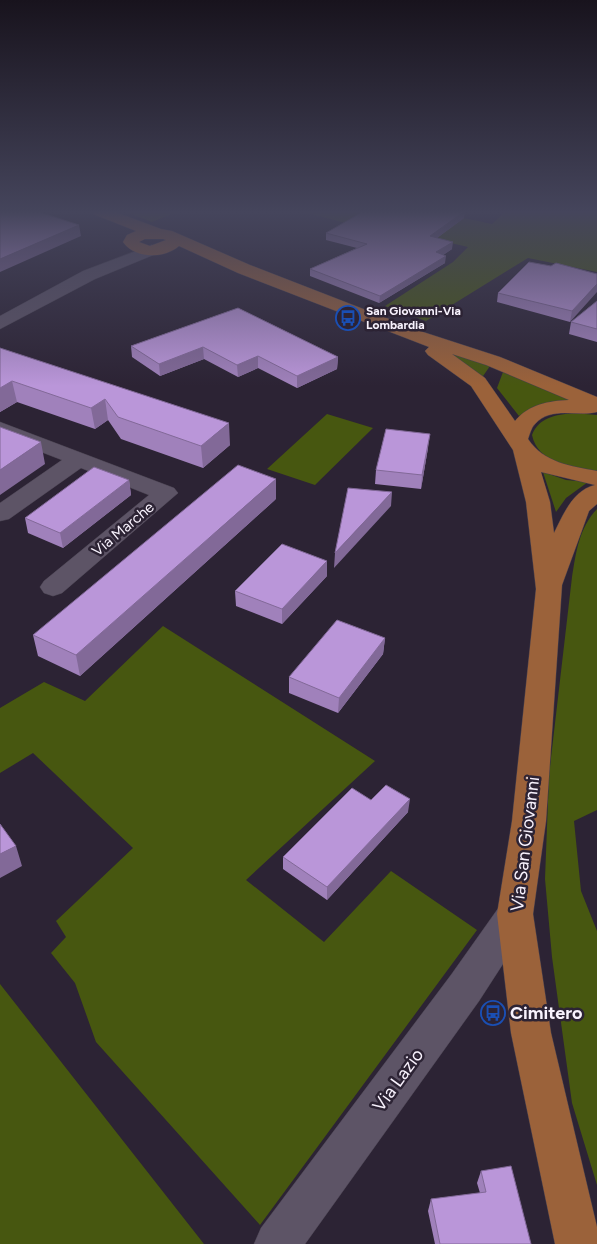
<svg xmlns="http://www.w3.org/2000/svg" width="597" height="1244" font-family="Figtree,sans-serif">
<style>
.green{fill:#475710}
.lines{fill:none;stroke-linecap:round;stroke-linejoin:round}
.minor-casing{stroke:#463f4d;stroke-width:1}
.major-casing{stroke:#463f4d;stroke-width:1}
.minor{fill:#5d5466;fill-rule:evenodd}
.major{fill:#9b623a;fill-rule:evenodd}
.wall{fill:#a081bb}
.shaded-wall{fill:#826998}
.building{fill:#ba96d9;stroke:#826998}
.labels{text-anchor:middle;dominant-baseline:central;stroke-width:5;stroke-linejoin:round;paint-order:stroke}
.far-poi-label{font-size:12px;font-weight:bold;fill:#f8f2fd;stroke:#2c2334;text-anchor:start}
.street-label{font-size:15px;fill:#f8f2fd;stroke:#2c2334}
.near-street-label{font-size:18px;fill:#f8f2fd;stroke:#2c2334}
.near-poi-label{font-size:18px;font-weight:bold;fill:#f8f2fd;stroke:#2c2334;text-anchor:start}
</style>
<rect width="100%" height="100%" fill="#2c2334"/>
<!-- green -->
<path class="green" d="M124,211H179L152,222Z
M300,211H430L492,224L506,211H597V272L528,258L426,321L385,306L453,262L468,247L378,226H357Z
M438,346L490,366L481,379Z
M503,372L580,401L530,409L519,416L497,388Z
M573,413L597,415V471C573,470 537,462 532,435C539,417 556,415 573,413Z
M327,414L373,428L315,485L267,469Z
M543,472L566,480L588,482L566,498L556,512Z
M597,509V810L574,821L581,891L597,931V1185L572,1103L552,957L545,879L549,775L572,577C576,552 579,528 597,509Z
M163,626L375,761L246,880L324,942L391,871L477,930L260,1225L96,1042L75,983L51,953L66,937L56,921L133,848L33,753L0,773V708L44,682L85,701Z
M0,984L204,1244H0Z"/>
<g class="lines">
<defs>
<path id="minor" d="M152,245L160,250L158,253L95,279L0,329V316L83,271Z
M0,422L174,488L178,493L62,593L53,596L44,593L40,587L44,581L149,495L81,468L9,519L0,521V503L62,460L0,436Z
M515,898L528,903L533,914L528,925L479,1001L305,1244H254L261,1228L451,975L502,903Z"/>
<path id="major" d="M91,211H113L161,229L172,231L250,265L420,331L500,357L597,397V412C577,417 551,406 535,424C531,428 530,434 528,439C544,463 571,466 597,471V504L589,511L562,585L546,821L533,914L551,1033L597,1227V1244H555L511,1033L497,914L512,821L536,589L526,502L513,450L471,386L428,355L425,351L429,347L238,273L179,246C164,259 135,259 123,242L127,235L136,231L93,214ZM145,239H163L166,240L150,246L139,242ZM452,354L486,365L569,400C549,401 529,404 515,421L485,378ZM541,472L595,485C573,490 563,515 554,533L550,502Z"/>
</defs>
<!-- minor casing -->
<use href="#minor" class="minor-casing"/>
<!-- major casing -->
<use href="#major" class="major-casing"/>
<!-- minor -->
<use href="#minor" class="minor"/>
<!-- major -->
<use href="#major" class="major"/>
</g>
<!-- wall -->
<path class="wall" d="M464,218L437,238L452,249L443,255L445,263L379,303L310,276V269L357,248L326,240V233Z
M551,266L597,274L570,322L497,302L498,293Z
M597,301V342L569,334L571,322Z
M238,308L338,357L337,369L297,388L258,368L238,377L204,359L160,376L132,357L131,346Z
M0,348L230,445L203,468L121,439L108,420L95,429L17,402L0,412Z
M428,448L421,489L375,484L376,470Z
M129,480L131,495L63,548L28,533L25,518Z
M276,499L80,676L38,656L33,635Z
M327,576L282,624L236,606L235,591Z
M385,638L383,654L338,713L289,693V677Z
M371,800L408,812L327,900L283,869V857Z
M481,1171L531,1244H435L428,1211L431,1199L480,1193L477,1183Z"/>
<!-- shaded-wall -->
<path class="shaded-wall" d="M465,211L464,218L430,243V236Z
M79,225L81,236L0,272V259Z
M453,242L452,249L436,260V252Z
M446,256L445,263L379,303L380,296Z
M597,284V292L570,322L572,311Z
M203,347L204,359L160,376L159,364Z
M258,356V368L238,377L237,365Z
M338,357L337,369L297,388V376Z
M12,381L17,402L0,412V388Z
M105,399L108,420L95,429L91,408Z
M229,423L230,445L203,468L201,446Z
M430,434L428,448L421,489L422,475Z
M41,442L45,464L0,495V470Z
M276,479V499L80,676L76,655Z
M129,480L131,495L63,548L60,533Z
M392,492L391,506L334,568L335,553Z
M327,561V576L282,624V609Z
M385,638L383,654L338,713L339,698Z
M410,799L408,812L327,900V887Z
M16,846L22,866L0,878V854Z"/>
<!-- building -->
<path class="building" d="M0,211H36L79,225L0,259Z
M364,211H465L430,236L453,242L436,252L446,256L380,296L310,269L367,244L326,233Z
M529,262L551,266L556,263L597,274V284L572,311L498,293Z
M597,301V329L571,322Z
M238,308L338,357L297,376L258,356L237,365L203,347L159,364L131,346Z
M0,348L229,423L201,446L118,417L105,399L91,408L12,381L0,388Z
M0,427L41,442L0,470Z
M386,429L430,434L422,475L376,470Z
M238,465L276,479L76,655L33,635Z
M94,467L129,480L60,533L25,518Z
M348,488L392,492L335,553Z
M282,544L327,561L282,609L235,591Z
M337,620L385,638L339,698L289,677Z
M386,785L410,799L327,887L283,857L352,788L371,800Z
M0,824L16,846L0,854Z
M511,1166L531,1244H440L431,1199L486,1192L481,1171Z"/>
<!-- sky -->
<linearGradient id="sky" x2="0" y2="1"><stop stop-color="#18131d"/><stop offset="0.55" stop-color="#45455c"/><stop offset="1" stop-color="#45455c" stop-opacity="0"/></linearGradient>
<rect width="597" height="386" fill="url(#sky)"/>
<!-- icons -->
<defs>
<symbol id="bus-ring" viewBox="-11 -11 22 22"><circle r="9.5" fill="#2c2334" stroke="#1a4fb4" stroke-width="1.5"/><path d="M-5-6H5V4H4V6H2V4H-2V6H-4V4H-5ZM-3.5-4V0h7V-4ZM-3.5 1.2v1.5H-2V1.2ZM2 1.2v1.5H3.5V1.2Z" fill="#1a4fb4"/></symbol>
</defs>
<g fill-rule="evenodd">
<use href="#bus-ring" x="334" y="304" width="28" height="28"/>
<use href="#bus-ring" x="479" y="999" width="28" height="28"/>
</g>
<g class="labels">
<!-- far-poi labels -->
<g class="far-poi-label">
<text x="366" y="311">San Giovanni-Via<tspan x="366" dy="14">Lombardia</tspan></text>
</g>
<!-- street labels -->
<g class="street-label">
<text transform="translate(123 529) rotate(-40)">Via Marche</text>
</g>
<!-- near-street labels -->
<g class="near-street-label">
<text transform="translate(525 844) rotate(-83)">Via San Giovanni</text>
<text transform="translate(398 1080) rotate(-54)">Via Lazio</text>
</g>
<!-- near-poi labels -->
<g class="near-poi-label">
<text x="510" y="1013">Cimitero</text>
</g>
</g>
</svg>
